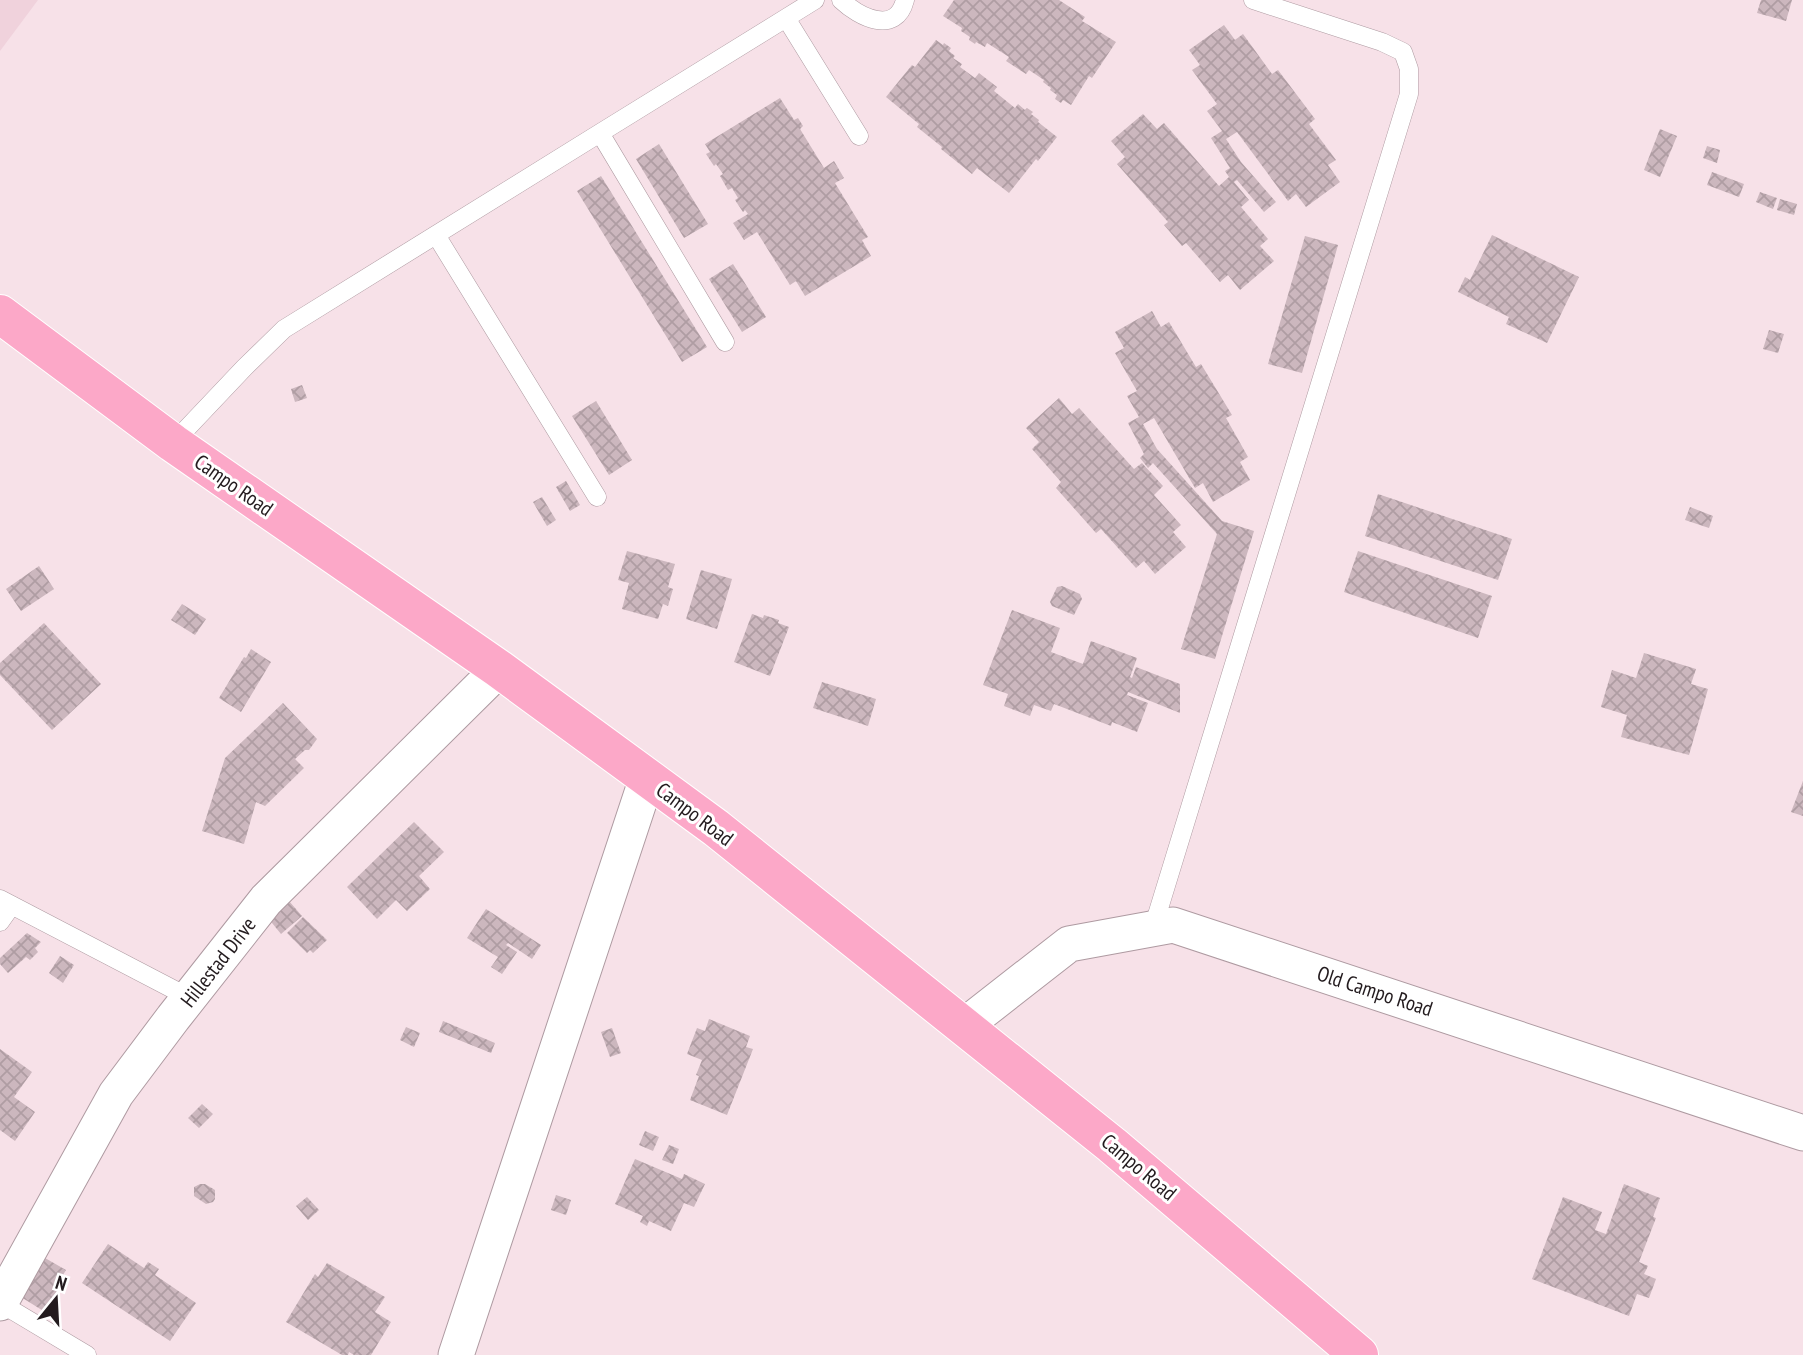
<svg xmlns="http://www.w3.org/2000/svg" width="1803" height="1355" font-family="'PT Sans Narrow',sans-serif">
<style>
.built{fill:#f0d2dc}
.building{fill:url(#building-cross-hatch)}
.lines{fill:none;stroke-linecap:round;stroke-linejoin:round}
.lane-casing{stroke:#ae9aa1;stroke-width:19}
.street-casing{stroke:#ae9aa1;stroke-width:37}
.highway-casing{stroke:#fff;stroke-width:40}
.lane{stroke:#fff;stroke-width:18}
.street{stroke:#fff;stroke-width:35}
.highway{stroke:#fca8c8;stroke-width:38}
.labels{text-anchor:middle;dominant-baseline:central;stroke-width:6;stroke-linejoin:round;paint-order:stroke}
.street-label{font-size:21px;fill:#231b1e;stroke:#fff}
</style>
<defs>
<pattern id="building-cross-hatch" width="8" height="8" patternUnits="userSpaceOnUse" patternTransform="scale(1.75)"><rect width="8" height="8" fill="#ccb7be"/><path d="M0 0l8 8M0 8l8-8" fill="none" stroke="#af9da3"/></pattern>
</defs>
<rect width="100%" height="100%" fill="#f7e1e8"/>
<!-- built -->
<path class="built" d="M0,0H38L0,51Z"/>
<!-- building -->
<path class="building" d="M954,0H1059L1085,17L1082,21L1116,42L1092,78L1089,76L1071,105L1063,100L1061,103L1055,99L1057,95L1050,90L1051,88L1043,82L1044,80L1029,70L1026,74L1006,61L1009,57L987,43L985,47L976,42L975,44L969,40L970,37L961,31L962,28L943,16Z
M1761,0H1792L1786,21L1757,13Z
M1224,25L1235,40L1243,34L1272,74L1278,70L1315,119L1309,124L1336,160L1328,165L1340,182L1306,207L1296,194L1288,201L1237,132L1226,139L1241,162L1276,202L1264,212L1237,180L1234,182L1249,200L1241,207L1268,239L1260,246L1274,261L1240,290L1228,275L1220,282L1186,243L1182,246L1164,225L1168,222L1117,164L1125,157L1111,141L1143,114L1157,129L1164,123L1219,186L1229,177L1225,171L1230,168L1211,138L1222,131L1207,111L1217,104L1192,70L1200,65L1189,50Z
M936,40L943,45L944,43L951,48L949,51L955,56L953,58L962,64L960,67L975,78L979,73L997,87L994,91L1015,108L1018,104L1025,110L1027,108L1033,112L1031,114L1039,120L1038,122L1057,137L1038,161L1036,159L1009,193L977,168L972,174L941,149L942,147L917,127L919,124L886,97L912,65L915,67Z
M780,98L794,120L798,118L803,126L800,129L824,168L834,161L844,178L835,183L868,237L862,240L871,256L805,296L796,281L790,285L757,232L744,240L733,223L748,214L745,210L743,212L735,200L738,198L732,188L728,190L720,176L723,174L716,164L714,166L706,154L710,152L705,144Z
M1660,129L1677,136L1660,177L1644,170Z
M659,144L708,224L684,238L636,159Z
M1707,146L1720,150L1717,163L1703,158Z
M1712,172L1744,184L1739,197L1707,185Z
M601,176L707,347L682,362L577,191Z
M1760,192L1777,198L1773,209L1756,202Z
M1780,199L1797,204L1794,215L1777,210Z
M1492,235L1579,277L1547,343L1506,324L1509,317L1458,292L1465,277L1470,280Z
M1305,236L1338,245L1302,373L1268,364Z
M733,264L766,317L742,332L709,279Z
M1152,311L1161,327L1169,322L1196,367L1201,364L1232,415L1226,418L1248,457L1240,462L1250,480L1213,502L1203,483L1195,488L1154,418L1143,424L1157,449L1222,521L1254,531L1215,659L1181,649L1217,534L1153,463L1148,468L1140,458L1144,454L1128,423L1139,417L1127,396L1137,391L1115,353L1124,348L1115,332Z
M1769,330L1784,334L1778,353L1763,349Z
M302,385L307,398L295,402L291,389Z
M1059,398L1072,414L1079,408L1134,469L1142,463L1163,486L1154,495L1181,525L1173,532L1186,547L1155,574L1144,561L1136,568L1101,529L1096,533L1056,488L1061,482L1032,449L1039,442L1026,428Z
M596,401L632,460L609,475L572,416Z
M566,481L580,505L570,511L556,487Z
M1378,494L1512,539L1498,580L1365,536Z
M542,497L556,520L547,526L533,502Z
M1690,507L1713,516L1709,528L1685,520Z
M627,551L675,564L668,587L673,589L668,606L663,604L658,619L622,609L629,583L618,580Z
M1358,551L1492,596L1478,638L1344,592Z
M39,566L54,589L21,611L6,589Z
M701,570L732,579L717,629L686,619Z
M1062,586L1080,594L1082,599L1074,615L1052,606L1050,602L1057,587Z
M182,604L206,619L195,635L171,620Z
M1012,610L1060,628L1051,652L1083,664L1091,641L1137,658L1130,677L1132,678L1136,667L1180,684V713L1128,692L1127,695L1148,703L1137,732L1112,722L1111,726L1054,704L1051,711L1034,705L1030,716L1004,706L1008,694L983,685Z
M752,614L763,618L764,615L779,620L778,623L789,627L770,676L734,662Z
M44,623L101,684L52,730L0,675V663Z
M251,649L271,662L241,712L219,698L244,657L246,658Z
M1644,653L1696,669L1691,684L1708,689L1689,755L1621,737L1627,715L1601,707L1612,670L1636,678Z
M822,682L876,699L868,726L813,708Z
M283,703L317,739L309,750H305L295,759L304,768L265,806L256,802L244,844L202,831L225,758Z
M1803,781V816L1791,812Z
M414,822L444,852L419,876L430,889L407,911L396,900L377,919L347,887Z
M289,901L302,916L281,934L268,918Z
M486,909L541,945L532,959L508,943L506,945L517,952L502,974L491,967L498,957L467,938Z
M303,917L327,940L313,953L310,950L307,953L287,933Z
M27,933L41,942L35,948L38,952L30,960L26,957L8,973L0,964V958Z
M60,956L74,965L63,983L49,973Z
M709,1019L750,1036L746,1047L753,1049L727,1115L690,1100L699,1076L696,1075L702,1060L687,1054L697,1028L705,1031Z
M443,1021L495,1043L491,1053L439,1032Z
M406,1027L420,1033L414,1047L400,1040Z
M612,1028L621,1053L610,1057L601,1032Z
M0,1049L32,1072L14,1097L35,1112L15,1141L0,1130Z
M202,1104L213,1114L199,1128L188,1118Z
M645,1131L659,1137L653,1151L639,1145Z
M669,1145L679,1149L673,1164L662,1160Z
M635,1159L682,1179L684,1174L705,1184L694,1207L684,1203L671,1231L649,1221L647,1226L640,1222L643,1216L615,1204Z
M200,1184H205L215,1190V1199L213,1202L206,1204L194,1196V1187Z
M1624,1184L1660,1198L1653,1217L1656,1218L1639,1262L1648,1266L1644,1274L1656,1279L1649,1298L1637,1294L1629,1316L1532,1279L1563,1197L1602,1212L1595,1230L1606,1234Z
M556,1195L571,1200L566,1215L551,1210Z
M307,1197L319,1210L308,1220L296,1206Z
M108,1244L144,1268L148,1262L159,1269L155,1275L196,1303L170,1341L82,1283Z
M45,1258L66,1270L57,1285L60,1287L45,1312L21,1297Z
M327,1263L385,1297L375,1312L391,1322L371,1355H354L349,1352L348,1355H342L286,1322L315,1274L318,1277Z"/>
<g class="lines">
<defs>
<path id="lane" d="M841,0C859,17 896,36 905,0
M786,18L815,0
M600,133L786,18L859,136
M436,235L597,497
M173,443L244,368L284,329L600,133L725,342
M0,899L190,998
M0,922L12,905
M1153,928L1409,94V69L1403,52L1382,42L1253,0
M0,1303L87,1355"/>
<path id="street" d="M964,1026L1069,944L1173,925L1803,1133
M0,1303L116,1094L173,1018L266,900L499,669
M456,1355L647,778"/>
<path id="highway" d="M0,314L173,443L499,669L716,828L1112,1145L1359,1355"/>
</defs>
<!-- lane casing -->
<use href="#lane" class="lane-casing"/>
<!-- street casing -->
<use href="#street" class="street-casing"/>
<!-- highway casing -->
<use href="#highway" class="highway-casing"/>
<!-- lane -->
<use href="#lane" class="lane"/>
<!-- street -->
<use href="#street" class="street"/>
<!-- highway -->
<use href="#highway" class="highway"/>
</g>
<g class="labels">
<!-- street labels -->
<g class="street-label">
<text transform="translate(234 485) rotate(35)">Campo Road</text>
<text transform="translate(695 814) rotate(37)">Campo Road</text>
<text transform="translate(218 962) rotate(-52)">Hillestad Drive</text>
<text transform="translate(1375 991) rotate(18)">Old Campo Road</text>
<text transform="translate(1139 1167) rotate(40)">Campo Road</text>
</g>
</g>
<!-- north arrow -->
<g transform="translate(56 1299) rotate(18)" stroke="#ffffff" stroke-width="5" paint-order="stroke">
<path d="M0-5L12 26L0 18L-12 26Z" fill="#231b1e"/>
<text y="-10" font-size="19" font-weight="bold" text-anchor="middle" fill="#231b1e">N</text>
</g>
</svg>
